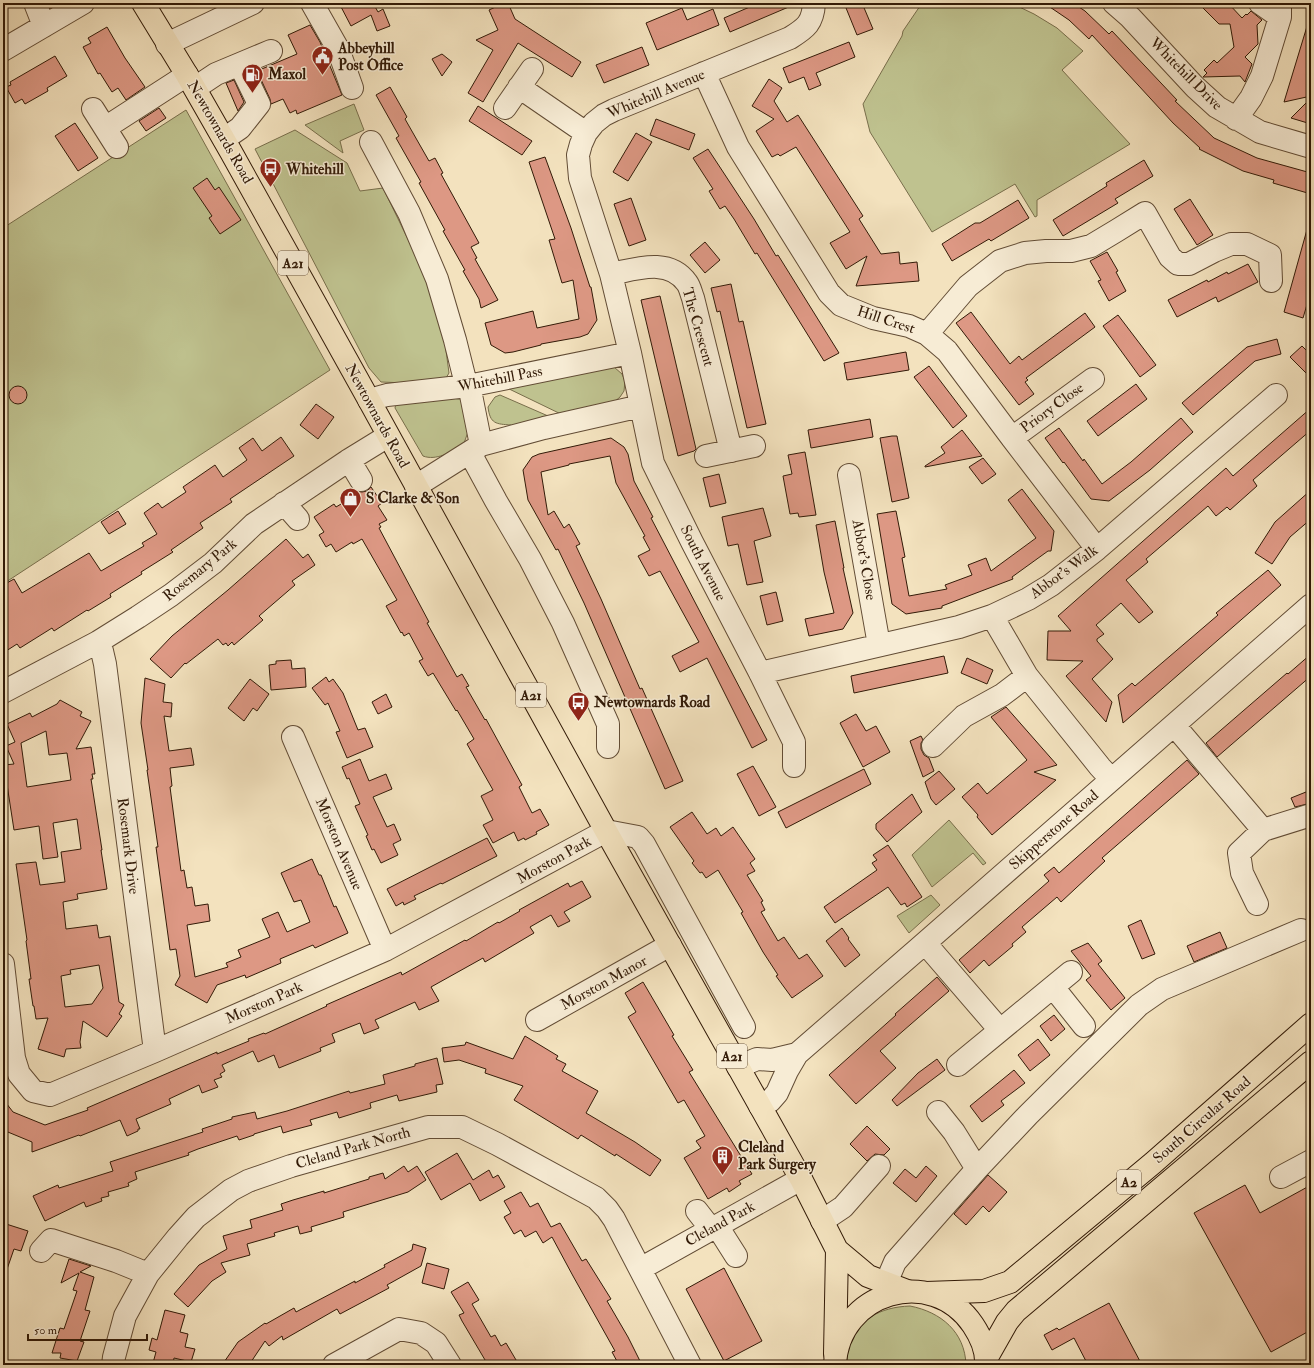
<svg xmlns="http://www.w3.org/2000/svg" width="1314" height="1368" font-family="'IM FELL Double Pica',serif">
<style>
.green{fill:#bfc28f;stroke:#786e4b}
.building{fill:#dd9884;stroke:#321a07;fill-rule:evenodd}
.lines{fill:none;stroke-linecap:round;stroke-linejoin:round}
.minor-casing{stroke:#624c35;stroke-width:24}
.major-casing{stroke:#321a07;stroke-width:24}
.highway-casing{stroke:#321a07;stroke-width:24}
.minor{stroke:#f7ecd5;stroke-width:22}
.major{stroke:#f3e2be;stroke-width:22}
.highway{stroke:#f3e2be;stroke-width:22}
.labels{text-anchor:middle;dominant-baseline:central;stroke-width:3;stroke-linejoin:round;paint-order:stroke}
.shield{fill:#f7ecd5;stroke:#6d5945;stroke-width:1}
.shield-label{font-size:14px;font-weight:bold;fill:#321a07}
.poi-label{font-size:15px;font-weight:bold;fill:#321a07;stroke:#f7ecd5;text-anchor:start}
.street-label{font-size:15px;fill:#321a07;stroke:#f7ecd5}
</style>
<rect width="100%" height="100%" fill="#f3e2be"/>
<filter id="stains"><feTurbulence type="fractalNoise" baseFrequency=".005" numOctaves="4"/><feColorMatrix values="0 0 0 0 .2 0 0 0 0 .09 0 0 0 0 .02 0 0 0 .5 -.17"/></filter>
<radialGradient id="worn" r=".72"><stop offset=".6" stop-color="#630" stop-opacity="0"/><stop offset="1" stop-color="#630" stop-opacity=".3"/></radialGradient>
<!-- green -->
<path class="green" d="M928,3H1011L1034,14L1057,28L1083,51L1062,70L1130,144L1037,200V216L1035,217L1015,184L932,232L870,132L863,104L902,36L903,31L920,6L927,5Z
M354,104L364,130L340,141L343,153L305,125Z
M186,110L330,370L3,584V228Z
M295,130L347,163L360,191L383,188L421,266L438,312L445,343L449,373L443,383L431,384L381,382L369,368L255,149Z
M614,367L622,374L625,381L624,391L620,397L613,403L565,416L505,387Z
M500,395L555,419L513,428L511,425C496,424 490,424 488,407L495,397Z
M466,396L469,429L463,446C451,452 436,461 423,456L395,408L396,403Z
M949,820L986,863L983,865L973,853L932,887L912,855Z
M931,895L940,905L909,933L897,916Z
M910,1306C941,1312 965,1332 966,1365H844C844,1360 845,1354 846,1349C856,1320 880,1307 910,1306Z"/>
<!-- building -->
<path class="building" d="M339,3H373L378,12L383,9L390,26L377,31L371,15L351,26Z
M504,3H508L515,19L581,62L572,77L518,43L483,102L468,93L493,50L476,40L498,30L489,10Z
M759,3H798L730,32L724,18Z
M844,3H862L873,29L857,35Z
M1044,3H1073L1085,11L1109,34L1112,31L1177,100L1175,101L1214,138L1257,158L1311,173V194L1273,183L1274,180L1243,171L1199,149L1200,148L1173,123L1092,35L1089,39L1069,20Z
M1198,3H1228L1242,18L1246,14L1247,15L1251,11L1262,20L1257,25L1258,44L1245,57L1252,64L1245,82L1240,76L1203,77L1207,73L1204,70L1214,60L1217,63L1234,47L1230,24H1219Z
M682,8L687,20L713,9L719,25L657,50L646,23Z
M1308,23L1311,24V96L1284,102Z
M310,25L320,42L342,95L297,114L296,110L290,113L283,99L271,104L270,99L257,71L297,54L288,35Z
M107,27L125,58L145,87L126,100L118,88L112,92L100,73L98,74L83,47L91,43L88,38Z
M849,42L855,57L816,73L821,85L809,90L804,77L789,83L783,68Z
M642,47L649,65L604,83L596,65Z
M442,54L452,62L442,76L432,59Z
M55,56L67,76L47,88L48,91L25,104L22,99L15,103L6,87L11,85L10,82Z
M769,79L782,88L774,101L787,122L798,115L863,216L859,219L881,254L899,252L900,264L917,262L919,281L856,286L867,256L846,269L830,243L850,232L796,147L780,156L778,154L772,157L756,131L774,119L752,106Z
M234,80L244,102L238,111L226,83Z
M390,87L407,117L405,119L429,161L435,158L443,173L441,174L479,243L471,247L477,258L475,259L498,300L481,308L479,299L463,271L465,270L443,231L445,230L419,183L421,182L396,138L399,136L376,95Z
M1311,98V124L1291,118Z
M478,106L532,141L522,155L469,121Z
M159,108L166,118L146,131L139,121Z
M656,119L695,134L689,150L650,135Z
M75,123L98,158L78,171L55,136Z
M636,133L652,142L628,181L613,172Z
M708,149L754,219L776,256L778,255L839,353L824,361L757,253L755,254L734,219L725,206L720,209L709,191L713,189L693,158Z
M545,157L571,228L590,287H591L597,320L588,334L580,337L541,344V345L513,352L505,353L491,345L485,323L533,311L537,328L579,319L573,280L562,283L549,240L555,239L529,162Z
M1144,160L1153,176L1115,199L1118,203L1063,236L1053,220L1107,186L1106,183Z
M207,178L215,190L219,187L241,220L220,234L209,218L212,216L193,188Z
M631,198L646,240L629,246L614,204Z
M1190,199L1213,235L1197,245L1174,209Z
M1018,200L1029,218L991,241L989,239L952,261L942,244L975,223H980Z
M1308,226H1311V291L1303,318L1284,312Z
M705,242L720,260L705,273L690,255Z
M1107,252L1118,271L1116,272L1126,291L1109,301L1098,281L1101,280L1090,261Z
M1248,264L1258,282L1218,302L1216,297L1177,317L1168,300L1207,280L1208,282L1227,272L1228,274Z
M731,284L739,322L743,321L766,424L747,428L720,311L717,312L711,288Z
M660,296L696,449L694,451L678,456L641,300Z
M971,312L1010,364L1019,356L1022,360L1085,313L1095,327L1026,378L1028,380L1025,382L1034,394L1019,405L956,323Z
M1118,315L1156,365L1140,377L1103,326Z
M1277,339L1281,354L1255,361L1193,415L1182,403L1247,347Z
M1302,346L1311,355V378L1290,357Z
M906,352L909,370L847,380L844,363Z
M929,366L967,416L953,428L914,377Z
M1136,384L1147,399L1098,436L1087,421Z
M9 395a9 9 0 1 1 18 0a9 9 0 1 1-18 0Z
M316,404L334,417L318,439L300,425Z
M1311,408V430L1253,480L1257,486L1230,510L1227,507L1216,516L1208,506L1146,559L1148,562L1126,580L1153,612L1139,623L1121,603L1096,625L1104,634L1097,639V641L1113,659L1092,679L1112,702L1106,722L1066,676L1083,661L1047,660L1048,631H1071L1058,616L1226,468L1233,476Z
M1181,418L1193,432L1150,470L1109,501L1091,499L1064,462L1063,463L1045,438L1059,428L1083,461L1084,459L1102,484L1131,462Z
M870,419L873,437L811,448L808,430Z
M962,430L982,456L925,467V466L945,453L941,447Z
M892,436H897L909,498L892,502L880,438Z
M281,437L294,456L230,499L232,502L200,523L203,528L171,550L173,552L141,572L142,574L110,594L111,597L88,611L87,610L54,631L52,628L20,648L17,644L3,653V585L14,579L22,593L89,553L101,571L144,546L142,543L157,534L144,513L158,503L162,508L186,492L183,487L215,465L223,477L247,460L239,448L253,438L262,451Z
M611,438L624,447L628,454L634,481L653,517L651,518L767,740L752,748L707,658L680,672L672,656L699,642L660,571L649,576L638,556L650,550L643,537L645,536L616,483L610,456L569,464V465L541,472L548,515L554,511L564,528L569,524L580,544L576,546L601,599L640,689L642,688L683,781L665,789L584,603L558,549L556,550L528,500L523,470L532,457L539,454Z
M805,452L816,515L799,517L798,513L790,514L783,476L792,474L788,455Z
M983,458L996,474L982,484L969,467Z
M719,474L726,503L710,507L703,478Z
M371,487L382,503L378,506L387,520L379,524L381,527L379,528L429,622L427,623L457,677L462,674L469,686L466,687L485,720L486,719L522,785L519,787L532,813L540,809L549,825L536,832L537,834L525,840L524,838L518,841L514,832L493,843L483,825L493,820L481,796L493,790L467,744L474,739L457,710L456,711L433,673L428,676L419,661L423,659L409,633L404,636L402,632L401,633L386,606L397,600L362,539L353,544L352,542L336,552L331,544L326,547L319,535L324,532L314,517L334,504L336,507L358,494L356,491L362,492L367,491Z
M1022,489L1054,531L1051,551H1048L1012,577L1013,579L942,606V608L906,614L892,604L877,514L896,511L905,557L902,558L909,596L947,589L945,585L972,575L968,565L986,558L991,571L1036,538L1008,500Z
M1311,490V519L1290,537L1272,564L1255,553L1275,522Z
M763,508L771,536L754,541L763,582L747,585L738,544L728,546L722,517Z
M118,511L126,524L109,534L101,522Z
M835,521L844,568H843L853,613L843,629L809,636L805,619L834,613L824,572L816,525Z
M286,539L303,558L308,554L315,565L292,581L295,585L259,616L263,620L234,645L232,642L228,646L226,643L223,645L218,639L186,664L185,663L171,678L150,659L172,636L228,590Z
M1268,570L1281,585L1123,723L1118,695L1132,683L1135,686L1218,615L1216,613Z
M776,592L783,621L767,625L760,596Z
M1311,654V676L1217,757L1206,743L1287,673L1288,674Z
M944,656L948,673L854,693L851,676Z
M967,658L993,670L987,684L961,673Z
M291,660L292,669L305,668L306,687L271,690L269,665L276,664V661Z
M326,677L329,682L333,679L343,693L358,730L365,728L373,747L347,758L336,732L340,731L328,703L325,705L312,688Z
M145,678L165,684L163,702L172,703L171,717L164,716L169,751L191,748L194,765L170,768L172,786L170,787L181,871L184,870L187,888L192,887L195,906L208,904L210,921L187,925L195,977L228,967L226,963L241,957L238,950L270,937L262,919L278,912L287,932L310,922L301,900L294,902L281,873L312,859L319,875H321L334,907L336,906L348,933L315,948L313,945L280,959L281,963L246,978L245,975L217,985L207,1003L175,985L180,976L176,949L170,950L156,847H158L147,770H148L141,723Z
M250,679L269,694L257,711L253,708L244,721L228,708Z
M386,694L392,707L378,714L372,702Z
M60,700L82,712L80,716L91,721L76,749L91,747L95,774H92L93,779H91L102,850H101L107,889L77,894L78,899L63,902L66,929L97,925L99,938L110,936L119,1002L124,1005L119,1014L122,1016L107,1037L83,1021L80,1042L81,1048L66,1049L64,1057L38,1049L48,1018L36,1019L34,1006H33L29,979H31L26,941L27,940L16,864L36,862L40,885L65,882L61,852L81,849L77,819L53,823L58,857L43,859L39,826L14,830L4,765L14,764L6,746L15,742L7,724L30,713L32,717L57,704ZM46,731L49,755L67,753L71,780L27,787L21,743ZM99,965L103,988L92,1004L65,1007L61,976L71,974L70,970Z
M1006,707L1057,765L1034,772L1056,780L992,835L977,817L978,815L962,797L978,783L987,794L1027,760L991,717Z
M856,714L866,731L876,726L890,752L863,767L840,723Z
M921,736L923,740L921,743V749L924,755L929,758L934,771L923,777L910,741Z
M360,759L369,781L386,774L392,789L373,797L387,827L394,824L401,840L393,844L398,855L381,863L374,849L372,850L366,836L368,835L355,806L360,804L349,778L347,779L342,767Z
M1187,760L1199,774L1102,858L1105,861L1061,902L1057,897L1022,927L1026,932L1012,944L1013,946L989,966L984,960L970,973L959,960L1049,881L1044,875L1054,867L1059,873Z
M753,766L776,807L759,816L737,774Z
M864,769L871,784L786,828L778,812Z
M939,771L955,789L936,805L931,799L925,782Z
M1311,790V803L1295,807L1291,798Z
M912,794L922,812L887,842L876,829V824Z
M692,812L707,834L716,828L721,836L733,827L755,859L750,863L755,871L747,875L763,901L761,902L765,910L761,912L778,941L784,937L799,959L807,954L823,976L792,998L776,976L778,975L763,952L741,913L743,912L718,870L706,878L702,872L700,873L692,863L694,861L670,827Z
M487,838L497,856L442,884L441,883L414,896L416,899L404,905L403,902L396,906L387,889Z
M888,845L922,897L907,907L905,903L901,905L888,887L835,923L824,907L877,870L872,863L877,860L873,855Z
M582,881L591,897L564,912L570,921L558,927L551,915L530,927L534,933L485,962L483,958L431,987L439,1001L419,1010L415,1002L375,1020L379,1028L364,1034L360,1023L332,1034L335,1042L320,1048L321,1051L279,1068L274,1055L258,1062L253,1051L222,1065L225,1071L220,1074L222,1077L214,1080L218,1087L202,1093L199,1085L169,1099L171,1104L136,1119L140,1129H138V1131L127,1136L120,1120L80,1136L79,1135L32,1152V1142L3,1130V1099L13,1112L45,1125L88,1110L87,1108L182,1067L217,1052V1054L249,1041L248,1039L264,1033L265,1034L327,1006L326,1005L401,972L402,975L465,940L466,941L498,922L499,923L520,911L519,910L568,883L570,887Z
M1141,920L1155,954L1142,959L1128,926Z
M842,928L849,938L848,939L860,955L845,967L826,941Z
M1220,932L1227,948L1194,962L1187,946Z
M1088,943L1102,961L1098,964L1125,998L1111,1010L1086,980L1091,976L1071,951Z
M937,977L949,991L880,1051L896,1068L856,1104L829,1075L896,1015L895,1014Z
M643,982L674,1035L672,1036L693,1070L689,1072L752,1174L739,1181L741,1184L729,1192L727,1188L708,1199L684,1158L701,1148L696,1141L705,1136L684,1100L678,1103L628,1017L636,1012L625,993Z
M1054,1015L1065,1029L1051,1041L1040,1026Z
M525,1036L558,1056L556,1059L566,1064L562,1071L598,1091L586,1113L635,1142L661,1160L650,1176L616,1154L615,1156L581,1135L578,1139L514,1100L523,1086L485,1073L486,1069L459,1060L444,1062L442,1048L465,1045L466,1042L513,1059Z
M1038,1039L1050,1055L1030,1071L1018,1055Z
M437,1058L443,1084L436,1085L437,1092L399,1101L397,1095L370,1103L371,1108L339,1118L337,1112L310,1120L312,1125L293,1130L283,1133L281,1126L254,1134V1135L239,1140L237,1136L198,1149L188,1153L189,1155L135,1172L137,1179L128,1183L129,1186L108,1192L109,1196L101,1198L102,1201L86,1207L84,1202L45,1221L33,1196L58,1185L59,1188L113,1171L110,1162L203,1132L202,1129L232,1119V1117L255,1112L257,1119L287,1111L349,1091L350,1093L385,1084L383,1075L415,1066V1064Z
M937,1059L945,1070L897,1106L892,1100L918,1073Z
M1014,1070L1025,1083L1001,1101L1004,1105L982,1122L970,1106Z
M867,1126L890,1149L884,1155L875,1154L867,1161L850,1144Z
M457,1153L473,1180L489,1170L493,1178L498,1175L505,1187L480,1201L470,1183L441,1200L425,1172Z
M404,1166L408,1172L417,1166L426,1180L408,1192L343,1212L344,1217L311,1227L312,1231L300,1234L298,1226L274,1233L275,1236L247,1244L250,1255L221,1263L226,1272L212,1281L188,1307L174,1294L199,1265L227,1249L223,1236L252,1228L250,1220L283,1210L281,1204L293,1200L324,1191V1193L369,1179V1177L383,1173L385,1179Z
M926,1166L937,1176L916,1202L893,1183L905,1169L916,1178Z
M988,1175L1007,1192L989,1212L983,1206L966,1225L954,1214Z
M1245,1185L1260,1213L1311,1185V1330L1271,1352L1194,1213Z
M521,1192L530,1207L538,1203L551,1227L560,1223L582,1261L586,1259L611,1299L607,1301L628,1337L642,1365H619L612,1352L615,1351L573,1276L552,1237L543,1243L536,1231L525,1237L521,1230L514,1234L504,1217L511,1213L504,1201Z
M3,1223L28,1231L21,1251L14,1249L5,1275L3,1274Z
M413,1244L426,1248L421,1266L387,1285L389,1288L340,1314L337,1309L283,1340L282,1336L269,1346L265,1341L249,1365H222L238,1342L265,1323L266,1324L294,1308L296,1312L355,1281V1283L385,1267L384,1265L412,1250Z
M69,1259L91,1266L80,1272L94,1277L85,1310L90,1311L80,1341L84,1342L77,1361L60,1358L61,1353H52L60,1328L64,1329L77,1291L73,1290L79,1273L61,1283Z
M427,1263L449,1269L444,1289L422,1283Z
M724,1268L762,1341L724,1361L686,1289Z
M468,1282L479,1300L472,1304L491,1337L495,1335L501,1346L506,1343L519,1365H488L462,1321L459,1315L464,1313L451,1292Z
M1109,1303L1142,1365H1088L1074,1338L1052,1350L1044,1335L1057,1328L1059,1330Z
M165,1310L185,1315L180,1332L188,1334L185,1347L195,1349L191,1362L174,1358L173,1365H161L153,1363L156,1352L149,1350L152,1338L157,1340Z"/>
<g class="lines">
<defs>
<path id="minor" d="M35,3L44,26
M312,3L338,49L352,88
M1114,3L1130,17L1195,87L1217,107L1260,132L1311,147
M1260,3L1280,17
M167,44L253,3
M3,50L83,3
M704,73L738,147L829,293L841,305L873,318L909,326L927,334L947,351L1012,438L1097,549
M519,87L586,133
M195,88L216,74L271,51
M505,108L532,69
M93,109L117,147
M1236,119L1251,98L1262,76L1280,17V3
M105,128L187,75
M224,139L240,128L259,104L240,65
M371,142L409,213L437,279L455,340L465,380L471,395L481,445
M611,274C636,269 669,257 687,283C690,287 691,293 693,298L731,451
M927,334L968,286L1000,261L1025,253L1046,251H1071L1091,246L1116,231L1145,213L1170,257L1178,264H1189L1214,251L1231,244H1247L1270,255L1271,281
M369,400L387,395L468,386L630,353
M1012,438L1093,379
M470,453L496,501L530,559L563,623L608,724V747
M706,456L754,446
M349,460L361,480
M849,475L879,645
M416,486L481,445L544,428L641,406
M284,503L298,519
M992,616L1027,676L1100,767L1111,779
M98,642L102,651L105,664L155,1051
M760,673L959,627L992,616L1028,599L1051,585L1097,549L1276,395
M3,692L98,642L138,617L171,595L213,563L254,524L349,460L388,436
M1174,725L1263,830
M293,737L385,950
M933,746L964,716L1002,695L1027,676
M794,766V742L760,673L692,542L653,463L630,353L611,274L580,178L578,155L581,144L586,133L594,123L604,115L614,110L790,38C806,28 813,23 814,3
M1257,904L1242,873L1239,853L1263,830L1311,815
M925,943L1000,1030
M3,964L14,1058L19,1074L33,1091L50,1095L155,1051L385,950L606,831L638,837L644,844L744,1027
M1053,987L1084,1026
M537,1020L670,945
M958,1065L1071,972
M738,1067L757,1059L772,1060L797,1054
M760,1106L770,1101L777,1093L787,1071L797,1054L918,949L1311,605
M938,1112L954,1132L977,1169
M1281,1177L1311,1161
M697,1211L711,1229
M822,1221L843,1207L879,1166
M717,1226L736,1256
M41,1251L51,1240L116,1261L148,1274
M640,1269L801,1179
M886,1283L895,1262L977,1169L1028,1115L1139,1005L1162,989L1301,930
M113,1365L114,1357L125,1316L148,1274L178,1237L196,1217L231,1190L248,1181L291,1166L428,1127H462L497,1144L596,1198L607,1209L614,1219L690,1365
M334,1365L399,1329L421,1333L436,1343L450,1365"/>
<path id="major" d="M143,3L187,75L231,152L369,400L606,831L801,1179L837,1250L868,1276L907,1291
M835,1354L837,1250"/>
<path id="highway" d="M926,1293L984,1291L1010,1282L1153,1163L1311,1024
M986,1359L1007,1322L1016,1311L1311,1062
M835,1365C838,1292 932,1264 973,1325C981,1337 987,1351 986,1365"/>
</defs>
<!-- minor casing -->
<use href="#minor" class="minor-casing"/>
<!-- major casing -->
<use href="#major" class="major-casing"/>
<!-- highway casing -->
<use href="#highway" class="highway-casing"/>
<!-- minor -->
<use href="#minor" class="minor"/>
<!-- major -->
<use href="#major" class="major"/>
<!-- highway -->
<use href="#highway" class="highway"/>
</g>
<!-- icons -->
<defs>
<symbol id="civic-pin" viewBox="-11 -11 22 30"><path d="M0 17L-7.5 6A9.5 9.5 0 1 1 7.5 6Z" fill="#8f2418" stroke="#f7ecd5"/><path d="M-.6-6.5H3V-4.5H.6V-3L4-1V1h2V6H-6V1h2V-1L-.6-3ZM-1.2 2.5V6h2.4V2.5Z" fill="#fff"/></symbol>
<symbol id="fuel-pin" viewBox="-11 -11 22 30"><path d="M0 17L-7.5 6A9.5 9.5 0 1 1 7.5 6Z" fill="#8f2418" stroke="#f7ecd5"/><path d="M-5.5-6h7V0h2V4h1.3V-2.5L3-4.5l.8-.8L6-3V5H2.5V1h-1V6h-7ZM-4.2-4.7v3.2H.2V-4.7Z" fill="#fff"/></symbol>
<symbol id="bus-pin" viewBox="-11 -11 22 30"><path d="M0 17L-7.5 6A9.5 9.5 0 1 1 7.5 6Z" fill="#8f2418" stroke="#f7ecd5"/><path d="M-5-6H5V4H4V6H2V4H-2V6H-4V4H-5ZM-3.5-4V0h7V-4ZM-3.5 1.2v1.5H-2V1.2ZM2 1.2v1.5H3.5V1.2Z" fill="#fff"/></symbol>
<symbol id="shop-pin" viewBox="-11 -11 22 30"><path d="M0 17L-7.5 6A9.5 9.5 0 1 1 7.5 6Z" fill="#8f2418" stroke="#f7ecd5"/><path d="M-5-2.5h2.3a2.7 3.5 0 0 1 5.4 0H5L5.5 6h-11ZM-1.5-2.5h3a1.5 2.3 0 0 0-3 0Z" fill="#fff"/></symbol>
<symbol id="building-pin" viewBox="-11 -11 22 30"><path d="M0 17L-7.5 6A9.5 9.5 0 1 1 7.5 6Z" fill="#8f2418" stroke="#f7ecd5"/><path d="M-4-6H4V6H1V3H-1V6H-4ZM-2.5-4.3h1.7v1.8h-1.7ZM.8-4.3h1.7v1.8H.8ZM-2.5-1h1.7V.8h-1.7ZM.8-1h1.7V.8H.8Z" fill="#fff"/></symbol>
</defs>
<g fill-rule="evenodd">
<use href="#civic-pin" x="310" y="44" width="25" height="34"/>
<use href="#fuel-pin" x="240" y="62" width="25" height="34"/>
<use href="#bus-pin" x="258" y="156" width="25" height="34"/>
<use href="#shop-pin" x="338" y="486" width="25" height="34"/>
<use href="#bus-pin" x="566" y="690" width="25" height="34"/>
<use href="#building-pin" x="710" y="1144" width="25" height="34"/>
</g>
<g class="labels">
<!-- shield labels -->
<g class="shield">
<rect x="278" y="251" width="30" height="24" rx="3"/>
<rect x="516" y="683" width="30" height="24" rx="3"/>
<rect x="717" y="1044" width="30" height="24" rx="3"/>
<rect x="1117" y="1170" width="24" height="24" rx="3"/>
</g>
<g class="shield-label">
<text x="293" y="263">A21</text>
<text x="531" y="695">A21</text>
<text x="732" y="1056">A21</text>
<text x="1129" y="1182">A2</text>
</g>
<!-- poi labels -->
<g class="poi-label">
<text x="338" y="48">Abbeyhill<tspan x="338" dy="17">Post Office</tspan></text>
<text x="268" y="74">Maxol</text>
<text x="286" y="169">Whitehill</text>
<text x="366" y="498">S Clarke &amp; Son</text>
<text x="594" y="702">Newtownards Road</text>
<text x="738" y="1147">Cleland<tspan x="738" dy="17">Park Surgery</tspan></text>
</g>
<!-- street labels -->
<g class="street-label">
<text transform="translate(1186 74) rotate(45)">Whitehill Drive</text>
<text transform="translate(656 94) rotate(-23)">Whitehill Avenue</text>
<text transform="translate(220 132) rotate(60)">Newtownards Road</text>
<text transform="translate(886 320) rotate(18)">Hill Crest</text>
<text transform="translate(698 327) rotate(74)">The Crescent</text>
<text transform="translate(500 379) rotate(-11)">Whitehill Pass</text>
<text transform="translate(1052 408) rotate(-36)">Priory Close</text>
<text transform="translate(377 416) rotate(61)">Newtownards Road</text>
<text transform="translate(864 560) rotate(80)">Abbot's Close</text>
<text transform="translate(703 563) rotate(63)">South Avenue</text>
<text transform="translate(200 570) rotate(-39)">Rosemary Park</text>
<text transform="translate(1064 572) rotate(-36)">Abbot's Walk</text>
<text transform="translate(1054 830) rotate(-41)">Skipperstone Road</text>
<text transform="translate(339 844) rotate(67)">Morston Avenue</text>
<text transform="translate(128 846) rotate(83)">Rosemark Drive</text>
<text transform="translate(554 860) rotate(-29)">Morston Park</text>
<text transform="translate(604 983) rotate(-29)">Morston Manor</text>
<text transform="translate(264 1003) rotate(-24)">Morston Park</text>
<text transform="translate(1202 1120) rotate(-41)">South Circular Road</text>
<text transform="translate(353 1148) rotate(-16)">Cleland Park North</text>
<text transform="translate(720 1224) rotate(-29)">Cleland Park</text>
</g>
</g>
<!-- margin -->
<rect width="1314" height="1368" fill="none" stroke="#f3e2be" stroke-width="16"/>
<rect x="4" y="4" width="1306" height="1360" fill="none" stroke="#321a07" stroke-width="2"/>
<rect x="8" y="8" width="1298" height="1352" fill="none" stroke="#321a07"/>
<!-- scale -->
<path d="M28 1334v6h119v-6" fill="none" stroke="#321a07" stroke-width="2"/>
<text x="34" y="1334" font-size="12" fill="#321a07" stroke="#f7ecd5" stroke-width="3" paint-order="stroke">50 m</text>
<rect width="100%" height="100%" filter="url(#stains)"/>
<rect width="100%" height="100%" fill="url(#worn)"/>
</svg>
